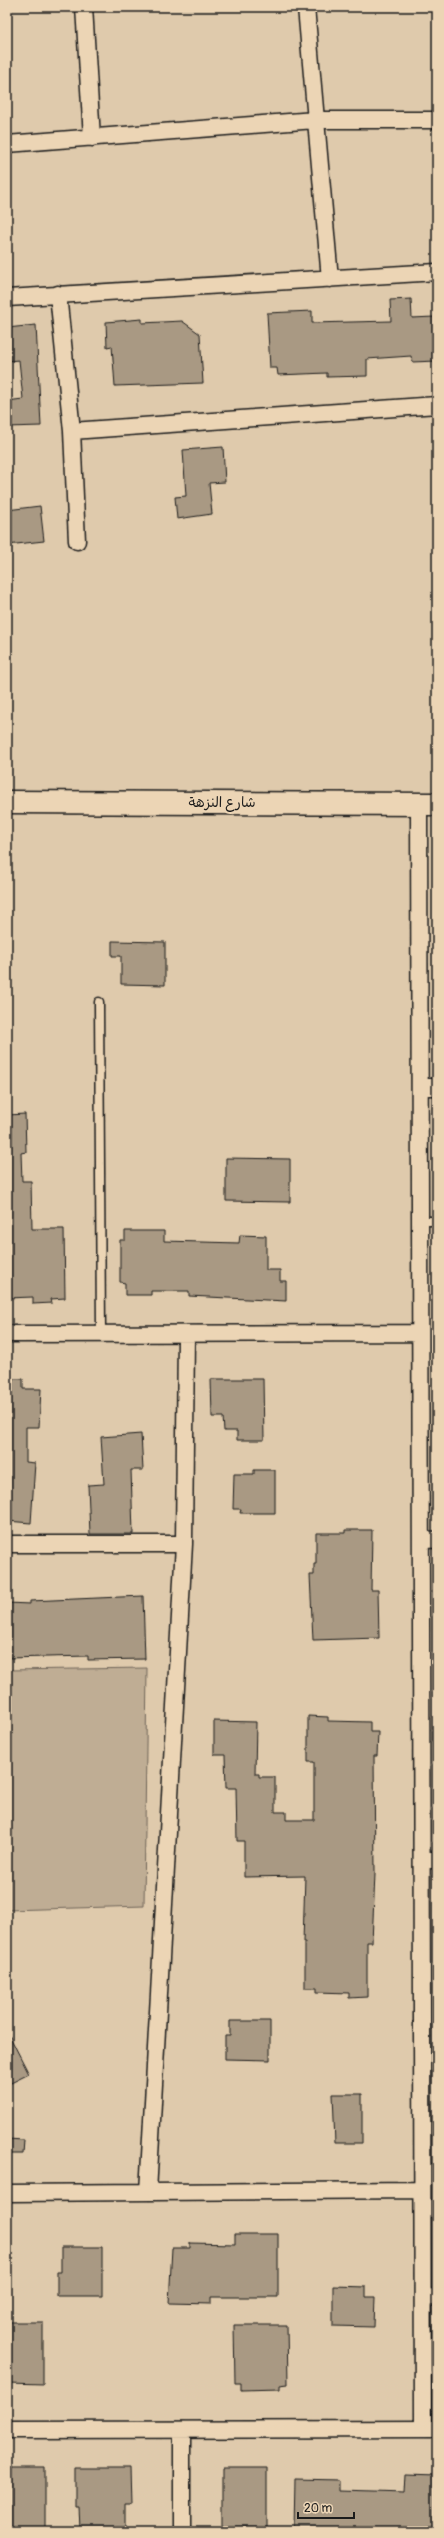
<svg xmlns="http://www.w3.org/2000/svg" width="444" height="2538" font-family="Pangolin,'Playpen Sans Arabic',sans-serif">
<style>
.green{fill:#bfad94;stroke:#6e6458}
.building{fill:#a99983;stroke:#1c1c1c}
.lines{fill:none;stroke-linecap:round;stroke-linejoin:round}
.lane-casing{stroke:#1c1c1c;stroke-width:11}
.street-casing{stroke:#1c1c1c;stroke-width:19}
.secondary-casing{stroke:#1c1c1c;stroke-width:25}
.lane{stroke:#ecd5b5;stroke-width:8}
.street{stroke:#ecd5b5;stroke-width:16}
.secondary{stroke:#ecd5b5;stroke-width:22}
.labels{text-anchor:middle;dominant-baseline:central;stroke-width:4;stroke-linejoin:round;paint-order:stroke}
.street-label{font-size:14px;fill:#1c1c1c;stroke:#ecd5b5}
</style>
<rect width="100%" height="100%" fill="#dfcaac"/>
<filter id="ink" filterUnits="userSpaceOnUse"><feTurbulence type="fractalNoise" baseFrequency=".025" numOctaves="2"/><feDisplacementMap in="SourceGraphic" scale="8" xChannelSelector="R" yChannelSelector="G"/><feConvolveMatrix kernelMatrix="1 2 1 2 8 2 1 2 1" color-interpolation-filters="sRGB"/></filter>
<g filter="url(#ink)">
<!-- green -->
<path class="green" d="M147,1668L144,1906L7,1910V1670Z"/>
<!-- building -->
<path class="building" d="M411,299L412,318L434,317L437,361L412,362L411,356L367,359V376L327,377V373L278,375L277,368H270L267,313L312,311V323L391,321L390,300Z
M142,319V323L182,321L200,334L203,383L115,386L112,346L107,347L106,322Z
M36,325L41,426L7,427V401L23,399L19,360L7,361V328Z
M223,447L225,482L209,483L212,514L177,519L175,497L186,496L183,450Z
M40,506L44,541L7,545V510Z
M112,941L165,942V985L121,984V956H112Z
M25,1114L26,1152L21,1153L22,1181H31L32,1229H64L65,1298L51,1299L52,1303L33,1304V1297L7,1298V1115Z
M226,1158L290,1159V1202L226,1201Z
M125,1231H164V1241L239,1243L240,1235L266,1236V1270H280V1281H286V1301L189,1296V1291H151V1295H125V1283L120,1282V1240H125Z
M7,1379H23V1389H41L39,1427H26V1462L35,1463L31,1523L7,1521Z
M211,1379H263L264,1440H237V1431H224L223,1417H212Z
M141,1434L143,1470H131L133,1534H90L88,1485L104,1484L101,1437Z
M254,1470H275V1513H240L241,1509H233L234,1474H254Z
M345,1530H372L371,1590H378L379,1638L313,1640L310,1575H314V1564H316V1533H345Z
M143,1596L145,1659L88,1660V1656L7,1658V1603L30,1604V1601Z
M308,1716L328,1717V1721L370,1722V1732H378L377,1756H374L375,1874L372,1942H367V1997L349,1998V1993L317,1992V1988H305V1942H303L305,1876L244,1877V1841H237L236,1788H226L225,1755H214V1721L256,1722L255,1774H259V1777H275V1812H286V1820H314V1762H308Z
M230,2021H270V2060L225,2059V2036H230Z
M7,2031L29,2074L7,2085Z
M333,2094H362V2143H335Z
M7,2139L24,2140L23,2154H7Z
M235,2234H278V2297H211V2304L169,2303L172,2248H190V2243L235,2244Z
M61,2247H102V2296H57V2272H61Z
M333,2286L366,2287V2297H375L374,2327L333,2326Z
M7,2322H43V2384L7,2383Z
M234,2325H287L288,2384L280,2385V2389L241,2390V2383H235Z
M7,2467H45V2531H7Z
M75,2468H130L131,2505H125V2531H80L79,2505H75Z
M222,2468H267V2527H222Z
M406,2474L437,2475V2531H294L295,2479L340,2480V2491L405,2493Z"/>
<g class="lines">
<defs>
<path id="lane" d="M99,1002L101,1334
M420,1221H437"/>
<path id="street" d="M84,7L92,138
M306,7L330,279
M7,144L315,120H437
M58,294L72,431L77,541
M7,298L437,272
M72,431L437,405
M419,804L423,2429
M420,1087H437
M7,1334L420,1333
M421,1539L437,1540
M7,1544H184
M422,1860H437
M148,2192L184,1544L186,1334
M7,2193L422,2190
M423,2298L437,2297
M7,2430L437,2429
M182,2531V2430"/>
<path id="secondary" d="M7,802L437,804"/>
</defs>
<!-- lane casing -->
<use href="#lane" class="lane-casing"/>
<!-- street casing -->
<use href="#street" class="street-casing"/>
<!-- secondary casing -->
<use href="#secondary" class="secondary-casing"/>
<!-- lane -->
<use href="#lane" class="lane"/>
<!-- street -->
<use href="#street" class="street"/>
<!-- secondary -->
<use href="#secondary" class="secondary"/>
</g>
</g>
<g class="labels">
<!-- street labels -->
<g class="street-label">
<text x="222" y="802">شارع النزهة</text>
</g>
</g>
<!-- margin -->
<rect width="444" height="2538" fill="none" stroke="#ecd5b5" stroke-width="24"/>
<rect x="12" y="12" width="420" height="2514" fill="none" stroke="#1c1c1c" stroke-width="1.5" filter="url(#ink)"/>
<!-- scale -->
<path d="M298 2512v6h56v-6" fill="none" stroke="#1c1c1c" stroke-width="2"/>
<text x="304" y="2512" font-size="12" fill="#1c1c1c" stroke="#ecd5b5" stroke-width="3" paint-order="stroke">20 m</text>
</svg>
